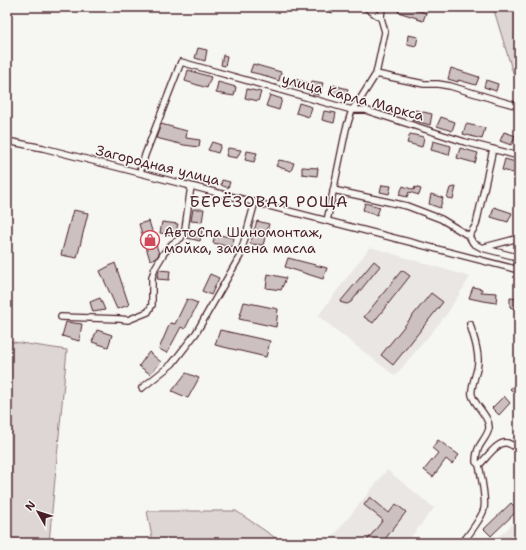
<svg xmlns="http://www.w3.org/2000/svg" width="526" height="550" font-family="'Shantell Sans',sans-serif">
<style>
.built{fill:#e9e6e3}
.green{fill:#ddd6d5;stroke:#947a80}
.building{fill:#ccc1c0;stroke:#4a1f2b}
.lines{fill:none;stroke-linecap:round;stroke-linejoin:round}
.minor-casing{stroke:#4a1f2b;stroke-width:8}
.minor{stroke:#f6f6f2;stroke-width:5.5}
.labels{text-anchor:middle;dominant-baseline:central;stroke-width:3;stroke-linejoin:round;paint-order:stroke}
.street-label{font-size:14px;fill:#4a1f2b;stroke:#f6f6f2}
.poi-label{font-size:14px;fill:#4a1f2b;stroke:#f6f6f2;text-anchor:start}
.quarter-label{font-size:16px;letter-spacing:1px;fill:#4a1f2b;stroke:#f6f6f2}
</style>
<rect width="100%" height="100%" fill="#f6f6f2"/>
<filter id="ink" filterUnits="userSpaceOnUse"><feTurbulence type="fractalNoise" baseFrequency=".025" numOctaves="2"/><feDisplacementMap in="SourceGraphic" scale="8" xChannelSelector="R" yChannelSelector="G"/><feConvolveMatrix kernelMatrix="1 2 1 2 8 2 1 2 1" color-interpolation-filters="sRGB"/></filter>
<g filter="url(#ink)">
<!-- built -->
<path class="built" d="M370,247L470,277L446,315L395,376L318,316Z
M387,470L434,508L406,543H328Z
M519,518V529L504,543H492Z"/>
<!-- green -->
<path class="green" d="M493,7H519V73H513Z
M7,341L67,350L49,543H7Z
M147,511H236L283,543H153Z"/>
<!-- building -->
<path class="building" d="M318,7H335L333,13L318,8Z
M400,7H414L413,9L426,13L423,21L417,19V18L398,12Z
M408,35L418,37L416,46L407,44Z
M198,48L207,50L205,61L195,58Z
M223,55L227,56L225,66L221,65Z
M253,64L281,72L279,81L267,77V76L250,72Z
M451,68L479,77L476,85L458,80V82L448,79Z
M188,70L211,77L207,88L185,81Z
M295,79L311,84L312,81L323,83L319,95L309,92V90L293,86Z
M486,80L498,84L496,91L484,87Z
M218,82L236,87L234,96L216,93Z
M333,85L348,89L345,99L330,95Z
M247,89L261,92L258,101L245,98Z
M270,95L282,99L279,110L266,106Z
M299,103L312,107L309,117L296,113Z
M415,110L432,114L430,125L412,120Z
M324,111L336,113L334,123L322,120Z
M441,117L455,122L452,131L437,126Z
M161,124L187,131L186,138L200,140L199,147L184,145L156,138Z
M466,124L485,128L482,139L463,134Z
M504,132L516,136L511,145L500,141Z
M410,134L424,137L422,147L407,143Z
M433,141L451,146L449,155L431,150Z
M212,142L221,145L218,153L208,150Z
M228,148L241,150L237,158L226,156Z
M460,148L478,153L475,163L457,158Z
M247,151L257,153L254,162L245,160Z
M505,159L519,163L517,174L502,170Z
M279,160L294,163L291,171L276,166Z
M302,167L318,168L317,176L302,174Z
M222,180L230,182L228,188L221,185Z
M382,185L391,186L389,194L380,192Z
M403,186L414,190L415,187L421,189L419,195L409,192L407,197L399,195Z
M456,187L453,199L447,198L450,188Z
M431,194L443,198L440,208L429,204Z
M365,203L380,207L377,215L363,210Z
M494,207L512,213L508,222L491,217Z
M193,209H204L202,222L191,221Z
M73,210L88,213L77,258L61,255Z
M149,221L159,254L156,258L150,260L139,224Z
M257,221L269,224L263,245L250,244Z
M162,222L178,224L175,235L160,233Z
M190,229L202,231L200,241L187,238Z
M215,234L234,238L232,247L213,243Z
M288,258L327,268L323,279L285,267Z
M374,261L380,266L351,302L347,304L343,303L340,302Z
M115,263L129,305L117,309L100,271Z
M159,270L170,271L169,280L157,279Z
M402,270L410,276L373,323L364,317Z
M210,274L219,278L211,295L202,291Z
M268,274L286,278L281,290L266,288Z
M473,287L482,289L481,292L497,293L496,303L478,300L469,298Z
M431,293L443,302L393,365L381,355Z
M100,298L105,310L93,312L90,302Z
M510,298L519,299L517,310L510,307Z
M187,299L198,303L185,329L181,327L167,353L159,349L170,323L175,324Z
M244,302L278,309L276,327L239,319Z
M66,322L82,324L79,341L62,336Z
M97,330L112,335L108,347L92,342Z
M220,330L270,341L266,357L215,345Z
M149,352L161,362L150,374L139,366Z
M186,373L199,378L188,398L172,391Z
M519,380V397L510,389Z
M504,396L510,403L499,415L492,408Z
M438,440L459,455L452,464L446,459L433,477L424,470L438,453L432,448Z
M370,497L389,513L396,504L406,512L382,543H365L383,520L364,505Z
M511,503L518,510L491,536L484,529Z"/>
<g class="lines">
<defs>
<path id="minor" d="M365,7L381,18
M376,74L424,84H438L450,86L500,101L518,106
M7,141L43,148L140,173L519,270
M493,149L476,225L469,236L473,243L482,248L513,256L518,261L519,270
M140,173L145,155L181,62L352,110H365L465,142L519,156
M333,190L407,206L441,219L469,236
M327,221L346,129L352,110L359,101L376,74L385,32L381,18L382,7
M485,247L519,238
M61,317L120,319L128,320L148,312L152,305V277L155,268L164,253L172,244L181,238L185,229L191,186
M470,324C473,336 479,349 478,362C478,372 470,386 472,395C475,406 490,417 489,428C488,435 482,441 479,447C477,451 476,457 476,462L479,465
M142,388L172,364L196,333L240,256L255,202
M462,543C468,536 482,517 484,509C486,499 481,475 479,465C486,459 497,441 507,443C511,444 515,447 519,449"/>
</defs>
<!-- minor casing -->
<use href="#minor" class="minor-casing"/>
<!-- minor -->
<use href="#minor" class="minor"/>
</g>
</g>
<!-- icons -->
<defs>
<symbol id="shop-ring" viewBox="-11 -11 22 22"><circle r="9.5" fill="#f6f6f2" stroke="#d1495b" stroke-width="1.5"/><path d="M-5-2.5h2.3a2.7 3.5 0 0 1 5.4 0H5L5.5 6h-11ZM-1.5-2.5h3a1.5 2.3 0 0 0-3 0Z" fill="#d1495b"/></symbol>
</defs>
<g fill-rule="evenodd">
<use href="#shop-ring" x="139" y="229" width="22" height="22"/>
</g>
<g class="labels">
<!-- street labels -->
<g class="street-label">
<text transform="translate(353 97) rotate(15)">улица Карла Маркса</text>
<text transform="translate(158 165) rotate(14)">Загородная улица</text>
</g>
<!-- poi labels -->
<g class="poi-label">
<text x="164" y="232">АвтоСпа Шиномонтаж,<tspan x="164" dy="16">мойка, замена масла</tspan></text>
</g>
<!-- quarter labels -->
<g class="quarter-label">
<text x="269" y="201">БЕРЁЗОВАЯ РОЩА</text>
</g>
</g>
<!-- margin -->
<rect width="526" height="550" fill="none" stroke="#f6f6f2" stroke-width="24"/>
<rect x="12" y="12" width="502" height="526" fill="none" stroke="#4a1f2b" stroke-width="1.5" filter="url(#ink)"/>
<!-- north arrow -->
<g transform="translate(38 512) rotate(309)" stroke="#f6f6f2" stroke-width="3" paint-order="stroke">
<path d="M0-3L7 15L0 10L-7 15Z" fill="#4a1f2b"/>
<text y="-6" font-size="11" font-weight="bold" text-anchor="middle" fill="#4a1f2b">N</text>
</g>
</svg>
